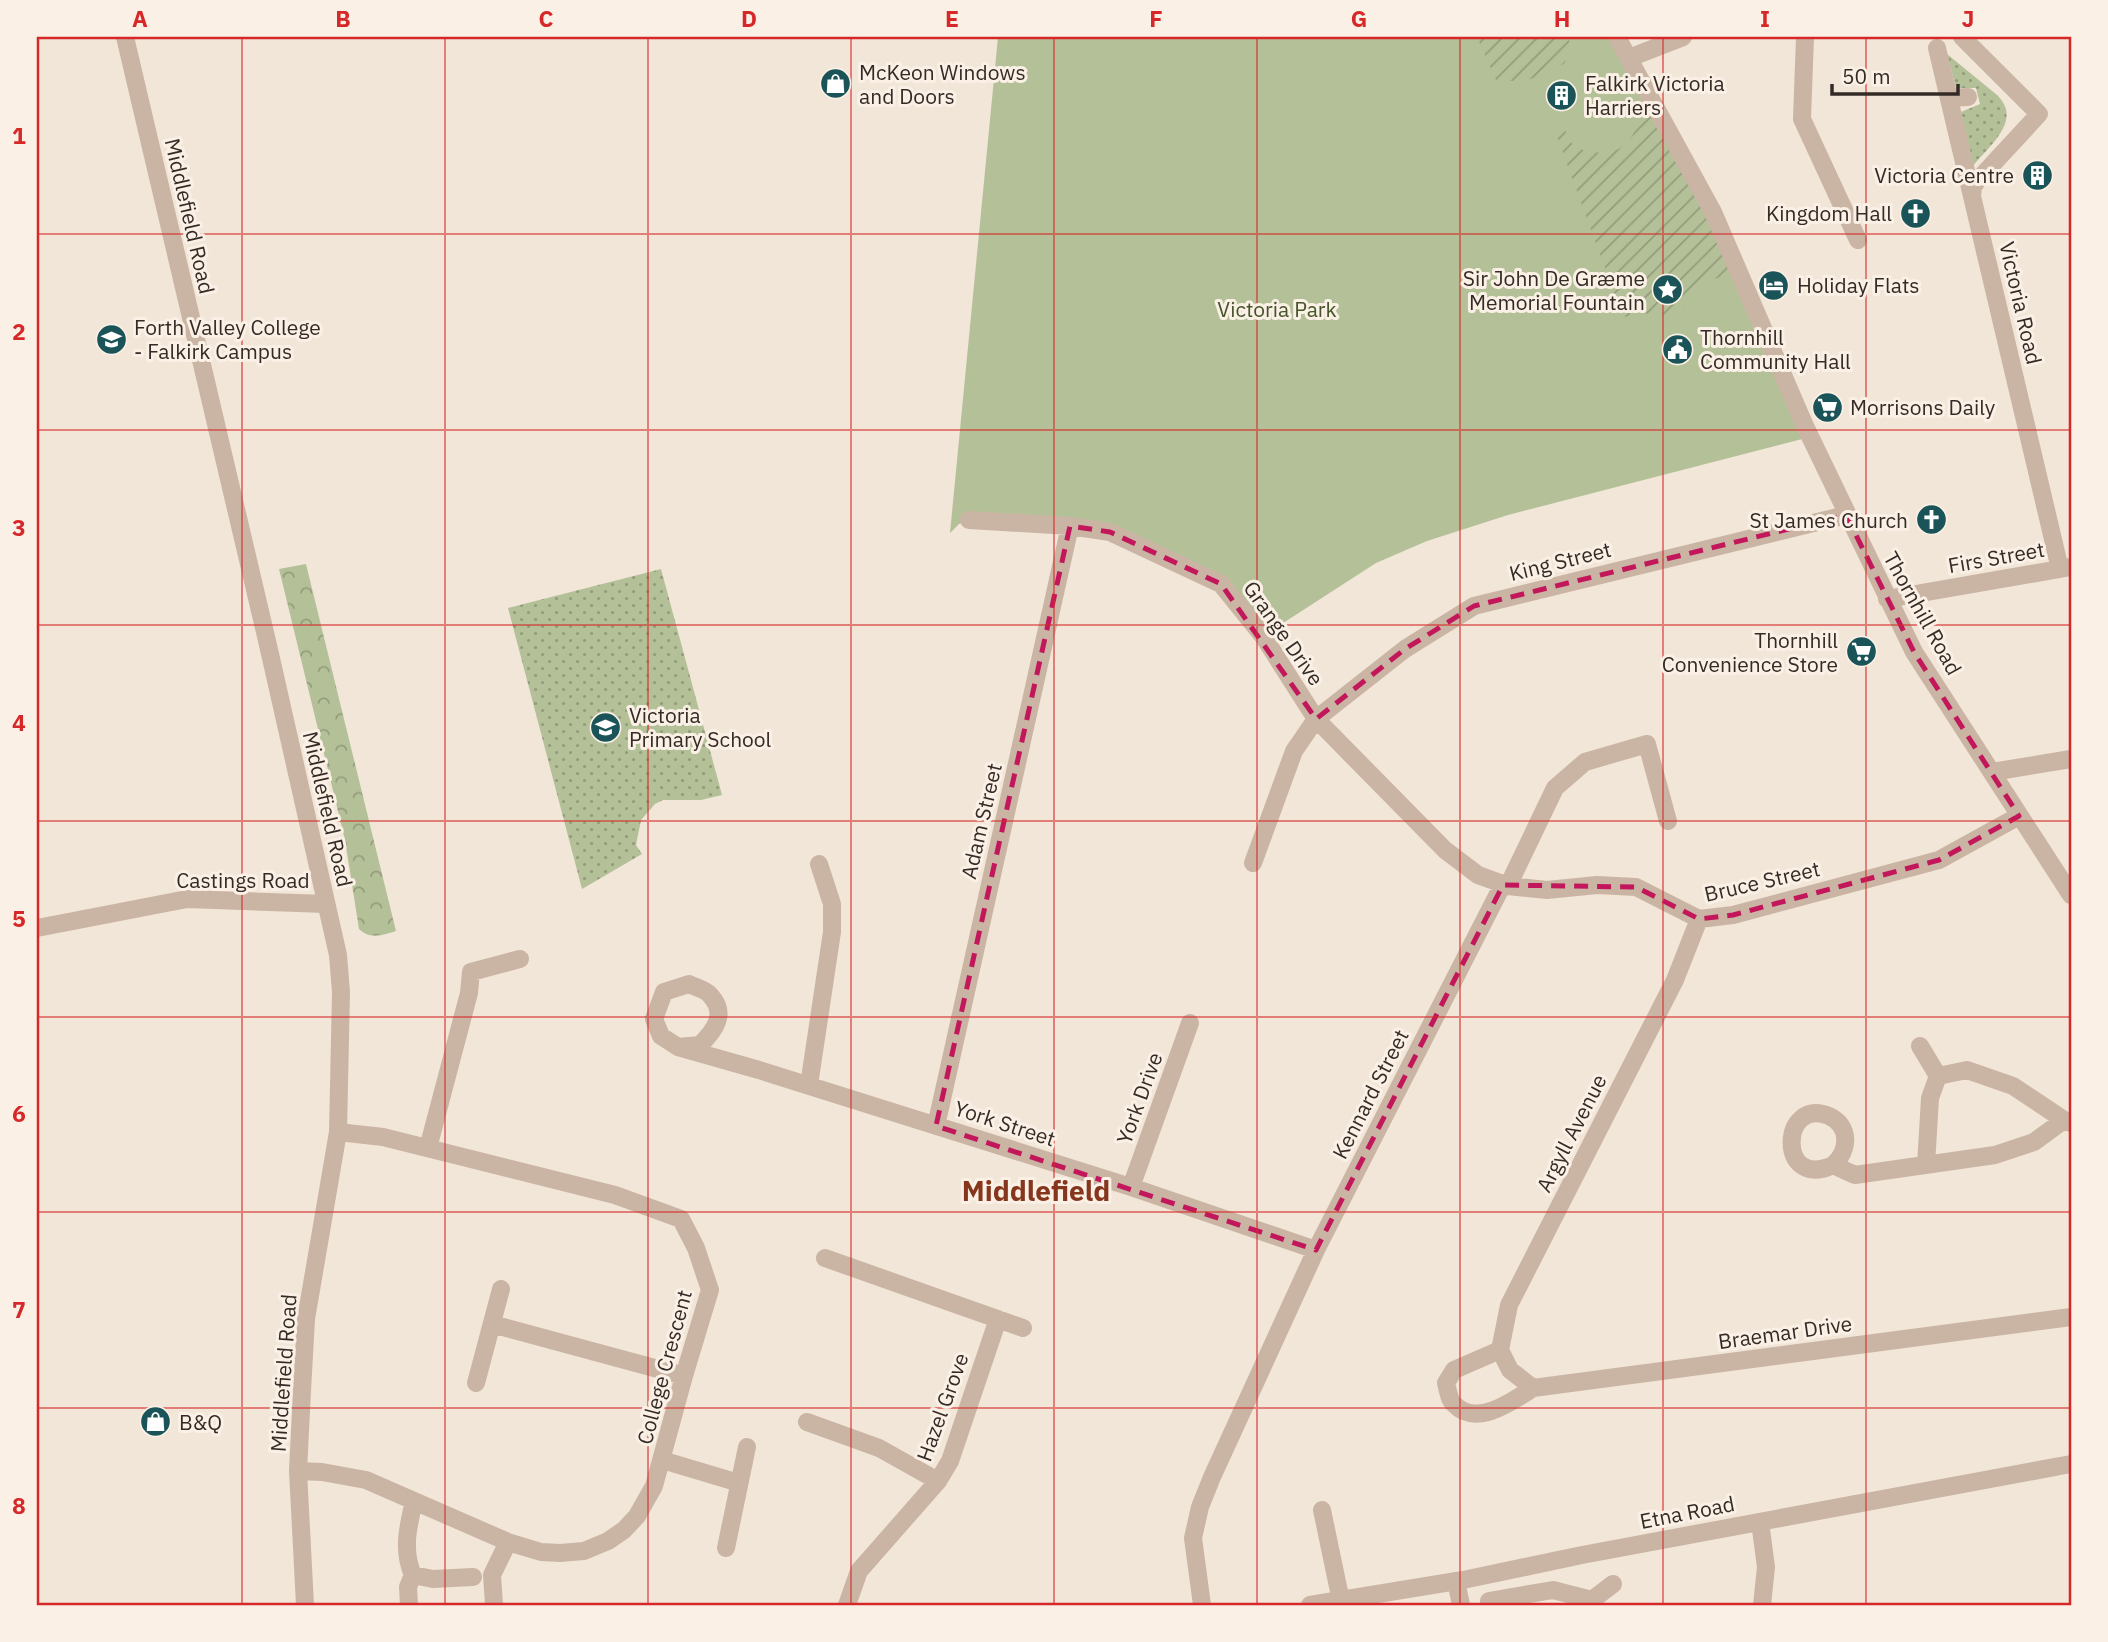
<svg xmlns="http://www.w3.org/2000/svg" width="2108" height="1642" font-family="'IBM Plex Sans',sans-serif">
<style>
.grass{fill:url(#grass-dots)}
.forest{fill:url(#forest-crowns)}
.park{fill:#b4c198}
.garden{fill:url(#garden-furrows)}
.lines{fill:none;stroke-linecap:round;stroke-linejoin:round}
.minor{stroke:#cab5a4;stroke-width:18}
.tertiary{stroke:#cab5a4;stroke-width:18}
.marked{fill:none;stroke:#c2185b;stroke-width:5;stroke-dasharray:14 9;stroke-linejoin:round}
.grid{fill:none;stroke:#d62828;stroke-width:2;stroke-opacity:0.55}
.labels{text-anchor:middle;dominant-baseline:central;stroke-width:6;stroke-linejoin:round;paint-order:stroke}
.poi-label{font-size:21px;fill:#352b26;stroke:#faf0e5;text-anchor:start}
.street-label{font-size:21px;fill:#352b26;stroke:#faf0e5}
.park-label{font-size:21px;fill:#455429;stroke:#faf0e5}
.district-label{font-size:28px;font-weight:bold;fill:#86361d;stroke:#faf0e5}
.neatline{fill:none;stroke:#d62828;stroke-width:2.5}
.grid-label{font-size:23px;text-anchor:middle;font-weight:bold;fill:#d62828}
</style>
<defs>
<pattern id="grass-dots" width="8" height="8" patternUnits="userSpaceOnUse" patternTransform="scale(1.75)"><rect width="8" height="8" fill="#b4c198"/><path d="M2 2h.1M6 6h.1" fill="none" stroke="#939d7c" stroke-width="1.8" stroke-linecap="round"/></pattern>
<pattern id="forest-crowns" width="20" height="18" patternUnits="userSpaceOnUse" patternTransform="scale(1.75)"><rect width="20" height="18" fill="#b4c198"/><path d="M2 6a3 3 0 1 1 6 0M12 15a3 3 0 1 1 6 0" fill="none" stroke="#939d7c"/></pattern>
<pattern id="garden-furrows" width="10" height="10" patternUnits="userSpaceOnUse" patternTransform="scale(1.75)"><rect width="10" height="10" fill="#b4c198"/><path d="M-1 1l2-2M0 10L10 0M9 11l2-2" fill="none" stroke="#939d7c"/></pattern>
</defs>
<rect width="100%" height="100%" fill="#f2e6d8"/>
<!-- grass -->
<path class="grass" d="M1947,54L1997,95C2023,120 1990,145 1973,166L1961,112L1980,104L1976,88H1956Z
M661,569L722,795L701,800H663L655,804L641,820L636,845L642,854L582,889L508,608Z"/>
<!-- forest -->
<path class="forest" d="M306,564L396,931C382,935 371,940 359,929L345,840L279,569Z"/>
<!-- park -->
<path class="park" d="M998,37H1617L1810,437L1508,515L1427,541L1376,563L1263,636L1221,584L1110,532L970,520L959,524L950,533Z"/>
<!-- garden -->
<path class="garden" d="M1477,37H1568L1571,48L1564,64C1534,79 1530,83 1496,80Z
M1653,104L1739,270L1701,284L1684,310L1669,315L1650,313L1623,317L1556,134L1566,131C1568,141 1574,147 1583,150C1595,154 1615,154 1626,144C1638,133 1634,117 1653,104Z"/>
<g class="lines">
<!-- minor -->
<path class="minor" d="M1805,37L1802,119L1858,240
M1962,37L2039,114L1977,181L1973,187L1972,196
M1937,48L2060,569
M1629,58L1683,37
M1949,98L1968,97
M969,520L1070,526L1110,532L1221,584L1263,636L1316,719L1445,850L1478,875L1503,884
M1887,599L2071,567
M1992,772L2071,759
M1253,863L1294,751L1316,719L1405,649L1474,606L1846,515
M1508,886L1547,890L1597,885L1636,887L1699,919L1733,915L1939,860L2019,816
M1699,919L1675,980L1509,1305L1500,1350L1510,1370L1533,1388L2071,1317
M37,928L187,899L326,904
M1920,1046L1938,1076
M678,1047L700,1045C714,1031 728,1014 710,995C706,990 695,987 689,984L664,992L654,1019L661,1036L678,1047L759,1070L1131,1187L1316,1250
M809,1085L832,932V904L819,864
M936,1126L1070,526
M428,1148L469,993L471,972L520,959
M1833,1165C1849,1151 1851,1126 1829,1116C1780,1096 1777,1191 1833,1165L1855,1175L1995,1155L2034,1142L2064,1120L2071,1123
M1926,1165L1930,1098L1938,1076L1967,1070L2013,1086L2064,1120
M1131,1187L1190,1023
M825,1258L1023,1328
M492,1324L684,1376
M1500,1350L1454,1370L1446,1383C1448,1390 1449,1400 1454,1404C1476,1428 1513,1401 1533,1388
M476,1383L501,1289
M807,1422L879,1448L938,1481
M662,1460L739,1483
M298,1471L322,1472L366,1480L508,1542L541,1552L560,1553L584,1551L608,1541L624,1530L637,1516L654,1486L684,1376L710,1290L696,1248L681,1219L615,1195L383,1137L338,1132
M414,1501C408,1527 402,1550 413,1575L433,1579L473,1577
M1322,1510L1341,1601
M1760,1522L1766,1567L1762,1605
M726,1548L747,1447
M1456,1581L1461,1605
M1592,1600L1613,1584
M1489,1601L1553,1590L1592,1600L1593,1605
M409,1605L408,1587L413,1575
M494,1605L492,1575L508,1542
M847,1605L859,1571L938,1481L950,1461L998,1319
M1202,1605L1193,1538L1200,1507L1212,1477L1316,1250L1503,884L1508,886L1555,788L1585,762L1647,744L1668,821"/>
<!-- tertiary -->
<path class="tertiary" d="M125,37L268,645L338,955L341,992L338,1132L306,1319L302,1391L298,1471L305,1605
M1617,37L1713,212L1805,426L1914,652L2071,895
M1310,1605L1463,1580L1582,1555L2071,1464"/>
</g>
<!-- marked area -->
<path class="marked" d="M1846,515L1914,652L2019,816L1939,860L1733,915L1699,919L1636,887L1503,885L1316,1250L936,1126L1070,526L1110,532L1221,584L1316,719L1405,649L1474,606Z"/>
<!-- grid -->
<path class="grid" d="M242,37V1605M445,37V1605M648,37V1605M851,37V1605M1054,37V1605M1257,37V1605M1460,37V1605M1663,37V1605M1866,37V1605M37,234H2071M37,430H2071M37,625H2071M37,821H2071M37,1017H2071M37,1212H2071M37,1408H2071"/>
<!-- icons -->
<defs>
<symbol id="shop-disc" viewBox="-11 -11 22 22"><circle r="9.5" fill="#1b5458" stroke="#faf0e5"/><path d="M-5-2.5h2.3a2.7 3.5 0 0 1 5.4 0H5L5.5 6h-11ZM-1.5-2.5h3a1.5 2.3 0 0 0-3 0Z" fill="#fff"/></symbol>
<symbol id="building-disc" viewBox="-11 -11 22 22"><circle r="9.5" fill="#1b5458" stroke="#faf0e5"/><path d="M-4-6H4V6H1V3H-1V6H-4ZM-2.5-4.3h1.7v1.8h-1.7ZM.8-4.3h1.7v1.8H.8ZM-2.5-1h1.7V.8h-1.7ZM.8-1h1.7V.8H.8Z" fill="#fff"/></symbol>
<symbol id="church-disc" viewBox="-11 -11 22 22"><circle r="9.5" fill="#1b5458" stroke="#faf0e5"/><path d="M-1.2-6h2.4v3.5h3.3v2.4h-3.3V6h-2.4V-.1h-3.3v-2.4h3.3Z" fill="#fff"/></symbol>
<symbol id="hotel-disc" viewBox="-11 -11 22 22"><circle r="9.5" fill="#1b5458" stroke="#faf0e5"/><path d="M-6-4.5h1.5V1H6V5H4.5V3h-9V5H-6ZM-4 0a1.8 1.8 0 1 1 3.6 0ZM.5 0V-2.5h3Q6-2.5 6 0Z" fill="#fff"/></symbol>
<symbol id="sight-disc" viewBox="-11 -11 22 22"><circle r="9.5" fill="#1b5458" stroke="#faf0e5"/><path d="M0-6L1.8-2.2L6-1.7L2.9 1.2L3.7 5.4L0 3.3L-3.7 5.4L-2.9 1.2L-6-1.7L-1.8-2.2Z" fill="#fff"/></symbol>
<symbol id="university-disc" viewBox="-11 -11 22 22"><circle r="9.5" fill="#1b5458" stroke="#faf0e5"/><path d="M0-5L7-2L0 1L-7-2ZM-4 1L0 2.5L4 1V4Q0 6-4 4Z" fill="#fff"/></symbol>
<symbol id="civic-disc" viewBox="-11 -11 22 22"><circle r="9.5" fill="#1b5458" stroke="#faf0e5"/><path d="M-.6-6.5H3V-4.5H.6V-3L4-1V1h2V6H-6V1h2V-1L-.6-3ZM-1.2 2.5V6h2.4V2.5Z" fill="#fff"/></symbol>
<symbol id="supermarket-disc" viewBox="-11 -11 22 22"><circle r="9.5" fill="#1b5458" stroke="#faf0e5"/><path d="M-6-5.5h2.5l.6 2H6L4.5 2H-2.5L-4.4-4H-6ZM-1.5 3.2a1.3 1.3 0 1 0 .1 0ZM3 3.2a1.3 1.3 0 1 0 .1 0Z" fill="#fff"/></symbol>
<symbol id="school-disc" viewBox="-11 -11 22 22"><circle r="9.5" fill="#1b5458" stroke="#faf0e5"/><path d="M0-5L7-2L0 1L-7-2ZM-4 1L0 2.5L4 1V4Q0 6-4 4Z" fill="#fff"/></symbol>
</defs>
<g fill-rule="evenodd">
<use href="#shop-disc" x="818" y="66" width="35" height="35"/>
<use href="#building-disc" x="1544" y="78" width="35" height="35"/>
<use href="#building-disc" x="2020" y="158" width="35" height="35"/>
<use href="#church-disc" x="1898" y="196" width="35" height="35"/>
<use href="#hotel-disc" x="1756" y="268" width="35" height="35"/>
<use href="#sight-disc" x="1650" y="272" width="35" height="35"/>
<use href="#university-disc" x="94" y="322" width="35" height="35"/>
<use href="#civic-disc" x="1660" y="332" width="35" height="35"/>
<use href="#supermarket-disc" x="1810" y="390" width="35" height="35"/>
<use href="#church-disc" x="1914" y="502" width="35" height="35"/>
<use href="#supermarket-disc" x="1844" y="634" width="35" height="35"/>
<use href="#school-disc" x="588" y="710" width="35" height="35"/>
<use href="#shop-disc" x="138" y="1404" width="35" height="35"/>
</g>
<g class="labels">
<!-- poi labels -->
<g class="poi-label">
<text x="859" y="72">McKeon Windows<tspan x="859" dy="24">and Doors</tspan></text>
<text x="1585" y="83">Falkirk Victoria<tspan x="1585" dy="24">Harriers</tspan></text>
<text x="2014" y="175" text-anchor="end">Victoria Centre</text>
<text x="1892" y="213" text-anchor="end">Kingdom Hall</text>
<text x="1645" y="278" text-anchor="end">Sir John De Græme<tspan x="1645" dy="24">Memorial Fountain</tspan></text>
<text x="1797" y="285">Holiday Flats</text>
<text x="134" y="327">Forth Valley College<tspan x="134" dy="24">- Falkirk Campus</tspan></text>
<text x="1700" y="337">Thornhill<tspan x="1700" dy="24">Community Hall</tspan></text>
<text x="1850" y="407">Morrisons Daily</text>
<text x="1908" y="520" text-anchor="end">St James Church</text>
<text x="1838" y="640" text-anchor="end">Thornhill<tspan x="1838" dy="24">Convenience Store</tspan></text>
<text x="629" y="715">Victoria<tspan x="629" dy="24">Primary School</tspan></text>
<text x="179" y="1422">B&amp;Q</text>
</g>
<!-- street labels -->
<g class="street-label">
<text transform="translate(190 216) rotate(77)">Middlefield Road</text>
<text transform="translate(2021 303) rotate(77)">Victoria Road</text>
<text transform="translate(1996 557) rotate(-10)">Firs Street</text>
<text transform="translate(1560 561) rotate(-14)">King Street</text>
<text transform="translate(1923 613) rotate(61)">Thornhill Road</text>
<text transform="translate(1284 633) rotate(55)">Grange Drive</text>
<text transform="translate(328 809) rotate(77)">Middlefield Road</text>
<text transform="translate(981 821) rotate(-77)">Adam Street</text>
<text x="243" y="880">Castings Road</text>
<text transform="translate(1762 881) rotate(-13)">Bruce Street</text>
<text transform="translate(1370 1094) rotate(-63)">Kennard Street</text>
<text transform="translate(1139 1098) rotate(-70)">York Drive</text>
<text transform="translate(1005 1123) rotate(18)">York Street</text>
<text transform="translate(1571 1133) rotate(-63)">Argyll Avenue</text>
<text transform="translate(1785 1332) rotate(-8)">Braemar Drive</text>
<text transform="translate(664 1367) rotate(-75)">College Crescent</text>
<text transform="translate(283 1373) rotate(-86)">Middlefield Road</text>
<text transform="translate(942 1407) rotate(-70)">Hazel Grove</text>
<text transform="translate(1687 1512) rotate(-11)">Etna Road</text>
</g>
<!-- park labels -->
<g class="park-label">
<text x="1277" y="309">Victoria Park</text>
</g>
<!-- district labels -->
<g class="district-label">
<text x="1036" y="1190">Middlefield</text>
</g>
</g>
<!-- border -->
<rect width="2108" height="1642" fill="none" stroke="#faf0e5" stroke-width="77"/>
<!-- scale -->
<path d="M1832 84v10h126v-10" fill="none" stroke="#352b26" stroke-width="3.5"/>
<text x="1842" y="84" font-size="21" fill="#352b26" stroke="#faf0e5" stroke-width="5" paint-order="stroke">50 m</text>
<rect x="38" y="38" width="2032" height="1566" class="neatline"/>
<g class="grid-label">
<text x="140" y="27">A</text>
<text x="343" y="27">B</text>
<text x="546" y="27">C</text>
<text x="749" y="27">D</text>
<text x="952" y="27">E</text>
<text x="1156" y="27">F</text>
<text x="1359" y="27">G</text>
<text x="1562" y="27">H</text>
<text x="1765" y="27">I</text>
<text x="1968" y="27">J</text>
<text x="19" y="144">1</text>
<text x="19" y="340">2</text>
<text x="19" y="536">3</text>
<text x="19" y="731">4</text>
<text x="19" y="927">5</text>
<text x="19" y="1122">6</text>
<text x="19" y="1318">7</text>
<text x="19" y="1514">8</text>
</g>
</svg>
